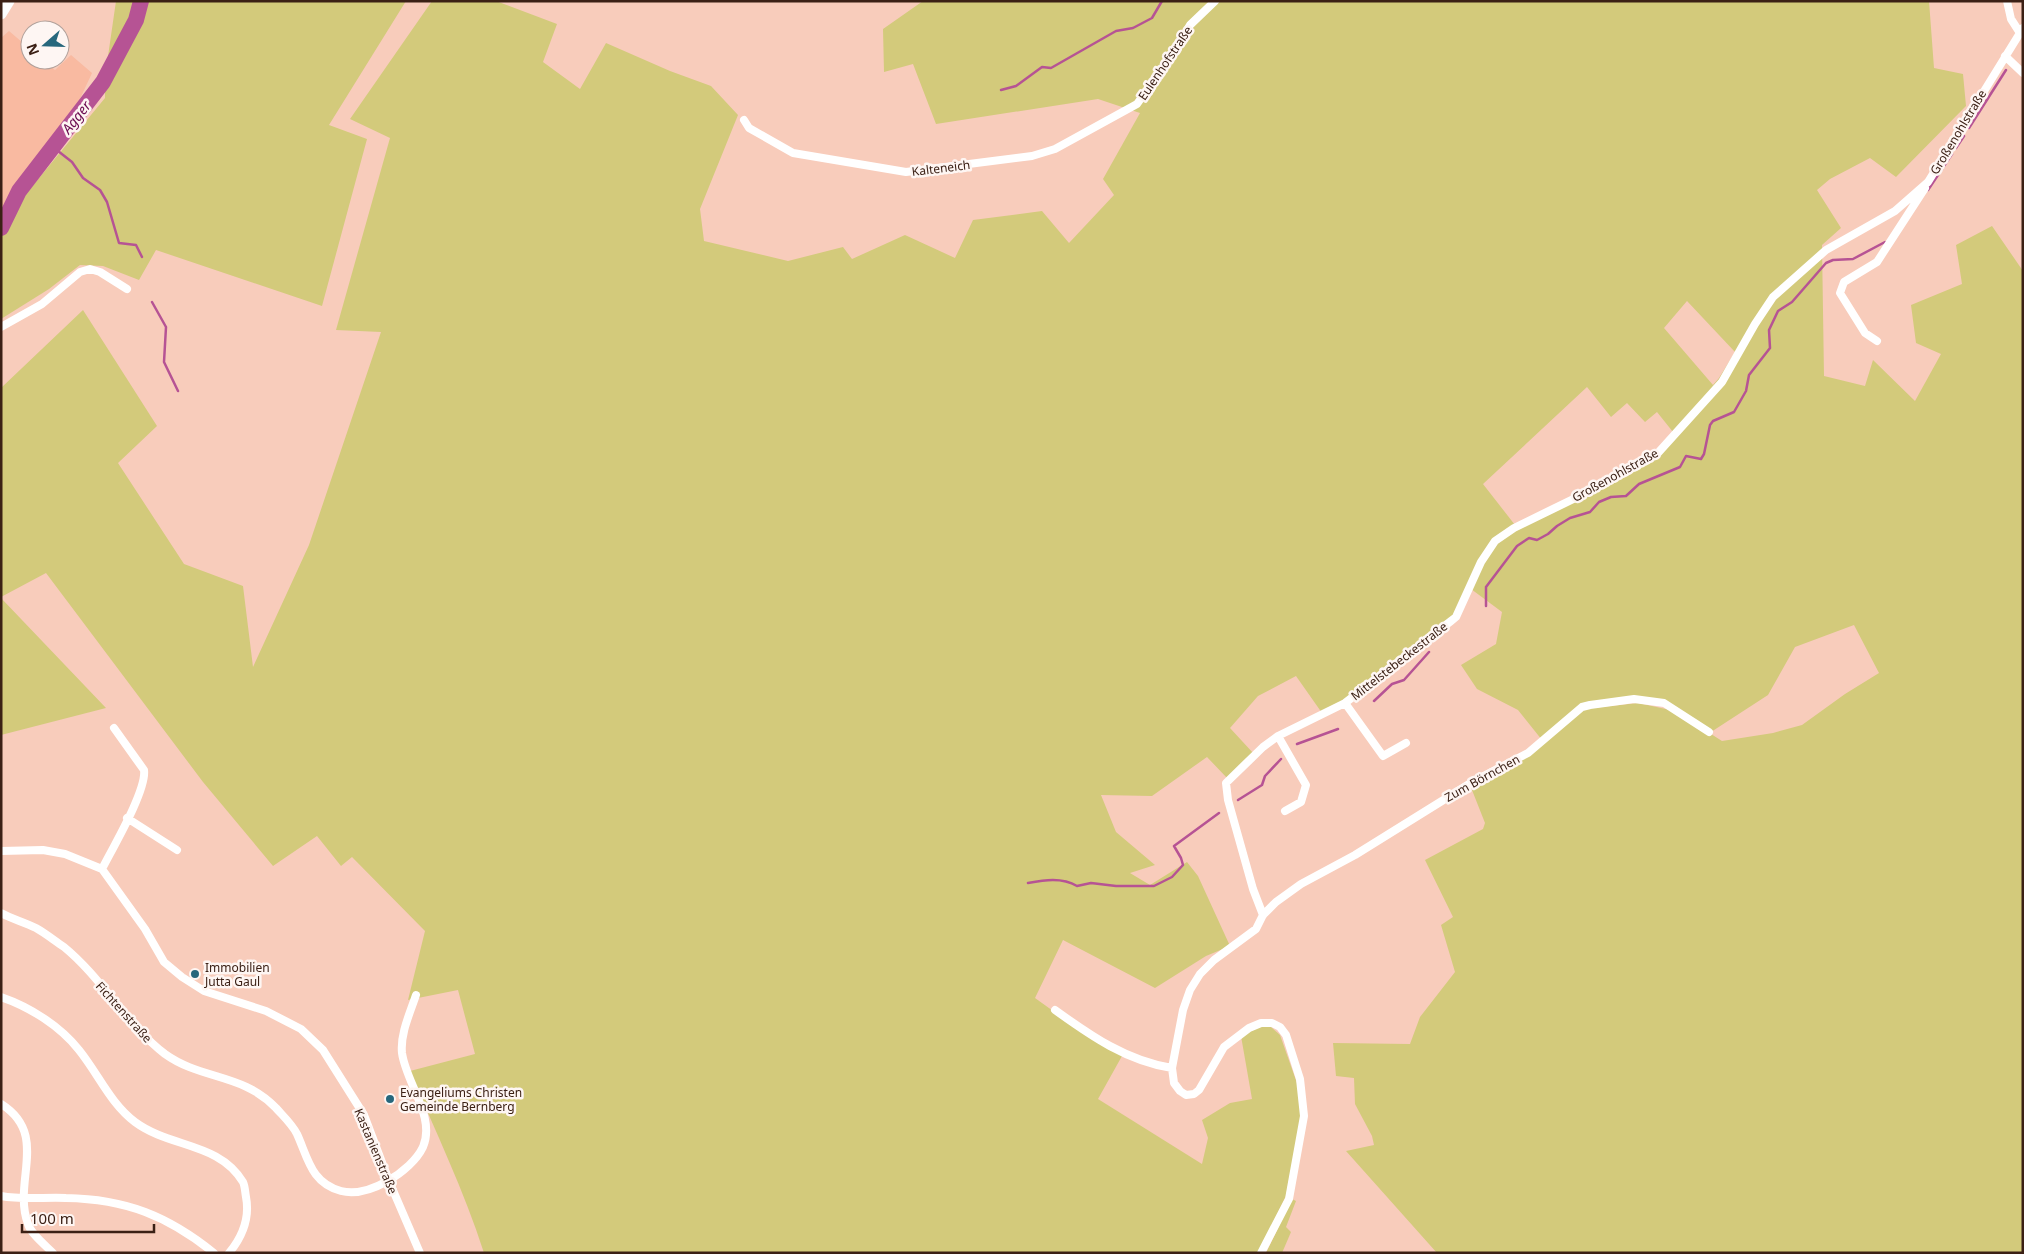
<svg xmlns="http://www.w3.org/2000/svg" width="2024" height="1254" font-family="'Noto Sans',sans-serif">
<style>
.built{fill:#f9baa1}
.green{fill:#d3ca7b;fill-rule:evenodd}
.lines{fill:none;stroke-linecap:round;stroke-linejoin:round}
.stream{stroke:#b65394;stroke-width:2.5}
.river{stroke:#b65394;stroke-width:16}
.street{stroke:#fff;stroke-width:8}
.secondary{stroke:#fff;stroke-width:11}
.poi-dot{fill:#27677c;stroke:#fef6f3;stroke-width:2}
.labels{text-anchor:middle;dominant-baseline:central;stroke-width:5;stroke-linejoin:round;paint-order:stroke}
.street-label{font-size:12px;fill:#3b2015;stroke:#fef6f3}
.poi-label{font-size:12px;fill:#3b2015;stroke:#fef6f3;text-anchor:start}
.water-label{font-size:14px;font-style:italic;fill:#6b0c51;stroke:#fef6f3}
</style>
<rect width="100%" height="100%" fill="#f8ccbb"/>
<!-- built -->
<path class="built" d="M9,31L30,49V60H43L55,70L71,55L92,73L72,116L16,206L1,221V38Z"/>
<!-- green -->
<path class="green" d="M116,1H406L329,125L367,139L322,306L156,250L139,280L103,266L80,265L49,289L1,319V221L16,206L105,98V77Z
M432,1H496L557,24L543,62L580,89L606,43L670,71L711,86L738,115L700,209L704,241L788,261L843,247L852,259L905,235L955,258L973,220L1042,211L1069,243L1114,195L1103,179L1140,113L1098,99L936,124L913,64L884,72L883,29L923,1H1929L1934,68L1963,74L1966,106L1896,177L1870,158L1830,179L1817,190L1841,228L1822,245L1824,376L1865,386L1873,360L1915,401L1941,354L1916,343L1911,305L1962,284L1956,245L1992,226L2023,271V1253H1437L1346,1151L1374,1145L1372,1136L1355,1104L1354,1078L1336,1076L1333,1043L1410,1044L1420,1017L1455,972L1441,925L1453,917L1425,860L1483,829L1485,823L1470,785L1510,765L1583,709L1638,703L1675,711L1722,741L1773,733L1802,725L1845,694L1879,673L1854,625L1795,647L1768,695L1711,732L1677,709L1639,700L1581,706L1542,740L1518,710L1477,689L1461,665L1496,644L1502,612L1471,589L1455,616L1344,702L1322,713L1296,676L1258,696L1230,728L1254,754L1228,779L1207,757L1152,796L1101,795L1116,832L1155,865L1130,873L1150,885L1187,862L1198,876L1230,946L1206,956L1155,988L1063,940L1035,998L1081,1031L1122,1056L1098,1099L1202,1164L1208,1138L1202,1120L1230,1103L1252,1099L1241,1036L1262,1026L1271,1027L1280,1035L1298,1086L1301,1115L1286,1196L1258,1253H484C464,1190 435,1131 410,1071L475,1054L458,990L408,1000L425,931L352,857L341,866L317,836L273,866L203,782L46,573L1,597V388L83,310L157,426L118,463L184,564L243,586L253,667L309,545L381,332L336,330L390,138L350,119ZM1687,301L1735,352L1719,378L1713,385L1664,328ZM1587,387L1611,417L1627,403L1645,422L1657,412L1673,432L1655,452L1597,487L1515,525L1483,484Z
M1,598L106,708L1,735Z
M1292,1199L1296,1201L1286,1227L1291,1232L1282,1253H1266Z"/>
<g class="lines">
<!-- stream -->
<path class="stream" d="M1001,90L1016,86L1042,67L1051,68L1116,31L1133,28L1152,18L1162,1
M1969,128L2006,70
M59,139L58,151L72,162L83,178L100,190L107,202L119,243L136,245L142,257
M1956,148L1964,136
M1928,190L1952,154
M152,302L166,327L164,362L178,391
M1486,606V587L1517,546L1529,538L1537,540L1548,534L1557,526L1570,518L1590,512L1599,502L1611,497L1626,496L1639,484L1680,467L1686,456L1701,459L1704,454L1710,425L1713,421L1734,412L1746,391L1749,375L1770,348L1769,330L1778,311L1792,302L1826,263L1833,260L1853,259L1885,242
M1374,701L1392,684L1404,680L1429,652
M1297,744L1338,729
M1238,800L1262,785L1265,776L1281,759
M1028,883C1044,880 1062,877 1077,886L1091,883L1116,886H1154L1172,877L1183,865L1181,858L1174,846L1219,813"/>
<!-- river -->
<path class="river" d="M1,228L19,191L103,82L136,20L141,1"/>
<!-- street -->
<path class="street" d="M2007,1L2011,19L2020,33
M2005,56L2023,73
M744,120L749,128L793,153L906,172L1032,156L1055,149L1137,104L1174,52L1190,25L1215,1
M1,327L42,304L80,272L90,269L100,272L127,289
M1877,341L1865,333L1840,293L1844,282L1877,262L1925,188
M1345,703L1383,756L1406,743
M1278,736L1306,785L1301,802L1285,811
M127,818L177,850
M1,851L43,850L65,854L102,869L145,929L164,962L182,977L204,991L266,1011L301,1029L323,1050L364,1115L389,1181L420,1253
M102,869C112,849 147,790 144,770L114,728
M1,913C12,919 24,922 36,928C45,933 55,941 64,947C102,978 126,1024 165,1054C201,1080 243,1073 276,1108C283,1116 292,1124 297,1134C308,1158 311,1183 341,1191C368,1198 411,1172 423,1147C436,1117 406,1083 402,1053C400,1034 410,1013 416,995
M1263,915L1253,889L1228,800L1226,783L1263,747L1278,736L1345,703L1451,621L1456,617L1481,562L1495,541L1514,528L1604,484L1657,454L1722,382L1755,324L1773,297L1826,250L1895,211L1928,182L2023,28
M1,997C30,1007 60,1026 79,1050C99,1075 110,1103 135,1122C170,1148 219,1142 243,1182C245,1186 245,1192 246,1197C250,1218 243,1236 229,1253
M1055,1010C1091,1036 1127,1061 1172,1068
M1,1104C50,1135 12,1181 28,1224C31,1234 45,1245 53,1253
M1,1196C22,1200 45,1197 66,1198C126,1199 168,1216 214,1253
M1261,1253L1289,1199L1304,1116L1300,1079L1286,1035L1280,1027L1272,1023H1261L1249,1028L1224,1047L1199,1090L1194,1094L1186,1095L1180,1091L1174,1083L1172,1068L1183,1010L1190,990L1200,974L1214,960L1256,929L1263,915L1276,902L1301,884L1355,855L1474,781L1528,753L1582,707L1590,705L1634,699L1664,703L1709,732"/>
<!-- secondary -->
<path class="secondary" d="M1,14L9,1"/>
</g>
<!-- markers -->
<g class="poi-dot">
<circle cx="195" cy="974" r="5"/>
<circle cx="390" cy="1099" r="5"/>
</g>
<g class="labels">
<!-- street labels -->
<g class="street-label">
<text transform="translate(1165 63) rotate(-56)">Eulenhofstraße</text>
<text transform="translate(1958 132) rotate(-59)">Großenohlstraße</text>
<text transform="translate(941 168) rotate(-7)">Kalteneich</text>
<text transform="translate(1615 475) rotate(-29)">Großenohlstraße</text>
<text transform="translate(1399 661) rotate(-38)">Mittelstebeckestraße</text>
<text transform="translate(1482 778) rotate(-29)">Zum Börnchen</text>
<text transform="translate(124 1012) rotate(48)">Fichtenstraße</text>
<text transform="translate(376 1151) rotate(67)">Kastanienstraße</text>
</g>
<!-- poi labels -->
<g class="poi-label">
<text x="205" y="967">Immobilien<tspan x="205" dy="14">Jutta Gaul</tspan></text>
<text x="400" y="1092">Evangeliums Christen<tspan x="400" dy="14">Gemeinde Bernberg</tspan></text>
</g>
<!-- water labels -->
<g class="water-label">
<text transform="translate(76 117) rotate(-52)">Agger</text>
</g>
</g>
<!-- border -->
<rect width="2024" height="1254" fill="none" stroke="#3b2015" stroke-width="5"/>
<!-- north arrow -->
<g transform="translate(45 45) rotate(250)"><circle r="24" fill="#fef6f3" stroke="#b0a09a"/>
<path d="M0-4L9 19L0 12L-9 19Z" fill="#27677c"/>
<text y="-8" font-size="14" font-weight="bold" text-anchor="middle" fill="#3b2015">N</text>
</g>
<!-- scale -->
<path d="M22 1224v8h132v-8" fill="none" stroke="#3b2015" stroke-width="2.5"/>
<text x="30" y="1224" font-size="15" fill="#3b2015" stroke="#fef6f3" stroke-width="4" paint-order="stroke">100 m</text>
</svg>
